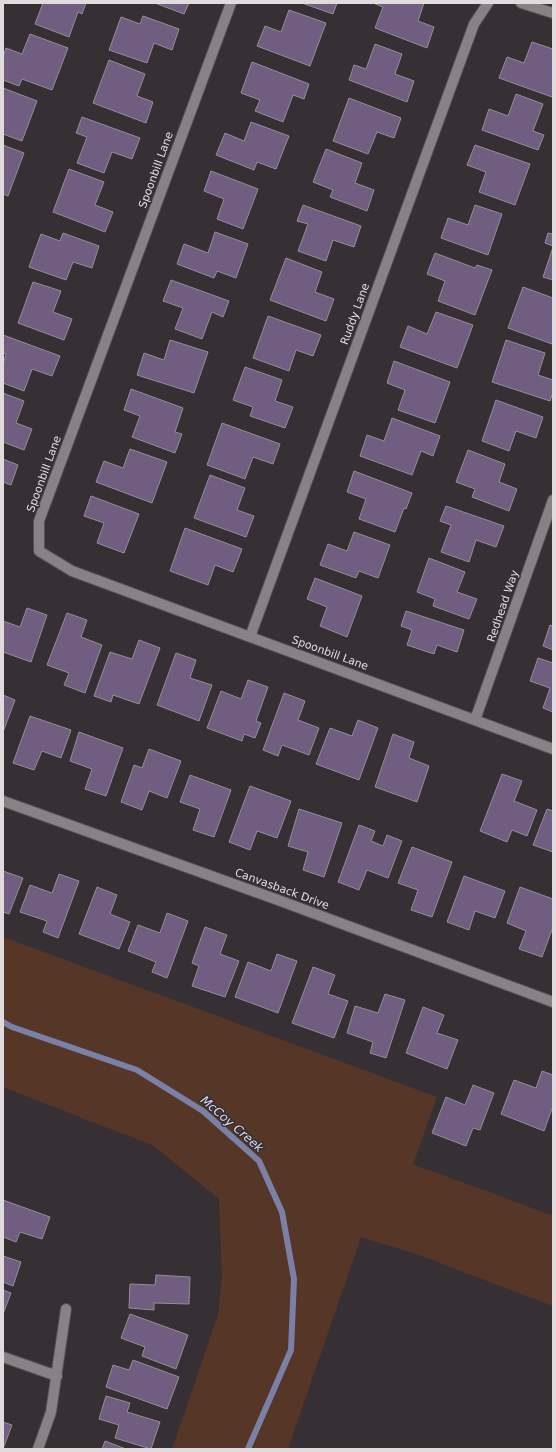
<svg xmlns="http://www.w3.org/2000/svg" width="556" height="1452" font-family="'DejaVu Sans',sans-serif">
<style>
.green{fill:#563627}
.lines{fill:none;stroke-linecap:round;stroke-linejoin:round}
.stream{stroke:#7b80a6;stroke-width:6}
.building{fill:#715d7f;stroke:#938f95}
.street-casing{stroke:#544f52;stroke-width:12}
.street{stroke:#888185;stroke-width:10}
.labels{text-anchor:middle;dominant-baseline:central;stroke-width:3;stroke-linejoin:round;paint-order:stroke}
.street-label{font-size:11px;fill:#e0dcde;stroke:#363034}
.water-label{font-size:12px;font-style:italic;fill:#d9ddf7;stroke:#363034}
</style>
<rect width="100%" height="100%" fill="#363034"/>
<!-- green -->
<path class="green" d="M3,937L437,1097L413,1164L553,1216V1306L419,1255L361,1237L288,1449H172L218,1315L222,1277L219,1199L154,1146L3,1087Z"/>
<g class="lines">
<!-- stream -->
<path class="stream" d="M3,1022L12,1027L137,1070L203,1111L259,1161L282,1212L294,1279L291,1350L248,1449"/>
</g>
<!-- building -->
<path class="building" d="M43,3H86L82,14L78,12L69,37L35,24Z
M155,3H189L184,14Z
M302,3H337L333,14Z
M373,3H424L418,21L434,27L427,48L375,28L383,7Z
M289,10L326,23L310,66L257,46L265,26L281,32Z
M143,16L179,29L172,50L154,43L147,63L109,50L121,17L140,24Z
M30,34L68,48L52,90L22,79L19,86L3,80V57L6,48L22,54Z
M532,42L553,49V93L552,97L499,78L507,57L524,63Z
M375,44L402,54L395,74L414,81L407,102L349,80L354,65L366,69Z
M109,60L145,74L137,96L153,102L146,123L93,103Z
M252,62L309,84L304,99L293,95L283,122L255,111L260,100L241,93Z
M3,88L37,101L22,141L3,134Z
M516,94L543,104L533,131L544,135L538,150L482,130L489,109L508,116Z
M349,98L401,118L394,138L377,132L368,154L333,141Z
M82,117L140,138L132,159L112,152L104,173L77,163L87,137L76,133Z
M251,122L289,136L276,169L257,162L254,170L216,155L225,133L244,141Z
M3,145L24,153L8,196L3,194Z
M475,145L530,164L515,205L479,192L486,172L467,165Z
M326,149L362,163L355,183L374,190L367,211L330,197L333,190L313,182Z
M69,169L104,182L95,205L113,212L105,232L53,212Z
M211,171L258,189L243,229L217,219L224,199L204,191Z
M303,205L361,226L354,247L333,240L326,261L298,251L308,224L297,221Z
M475,205L502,214L488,255L441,238L448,218L468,225Z
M215,232L248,244L236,278L217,271L214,278L177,264L184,244L208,253Z
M63,233L99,246L92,268L73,262L66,280L29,267L41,234L60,241Z
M548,233L553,234V246L545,243Z
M553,247V280L543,277Z
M435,253L475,268L477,265L492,270L475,315L438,301L445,281L427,274Z
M286,258L322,272L315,292L334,299L326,321L270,300Z
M171,280L229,301L223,317L212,312L202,339L175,329L183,308L163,301Z
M33,282L61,291L53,312L72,319L64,340L18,323Z
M523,287L553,298V340L552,344L508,328Z
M436,312L473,325L457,368L400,347L408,326L427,334Z
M268,316L321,335L313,356L296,350L289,371L253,358Z
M3,335L60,356L52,376L32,369L24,391L3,383V364L6,354L3,353Z
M170,340L208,352L194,393L137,375L144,353L164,360Z
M506,340L545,353L538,375L553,380V392L550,401L492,382Z
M394,361L450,382L435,423L398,410L405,390L387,383Z
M245,367L282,380L275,401L293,407L285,428L250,416L253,407L233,400Z
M131,389L183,408L175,432L182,434L175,453L132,437L140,416L124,410Z
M3,393L24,401L16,423L32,429L24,450L3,442Z
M496,400L543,417L536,438L516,431L509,451L482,441Z
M392,418L440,436L433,456L421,451L412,475L360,456L367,435L384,441Z
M222,423L280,444L273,464L253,457L245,479L207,465Z
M130,449L167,462L152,503L96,482L104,461L123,468Z
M468,450L505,464L499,482L517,489L509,511L472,497L475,489L456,482Z
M3,459L18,465L11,485L3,482Z
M354,471L412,493L406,509L404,508L395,532L359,519L366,499L347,492Z
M210,475L245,488L237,510L254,516L246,537L194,518Z
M91,496L139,514L124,553L97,543L104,523L84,516Z
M446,506L504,526L496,547L476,540L469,562L441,552L451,525L440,521Z
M185,528L242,549L233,572L215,565L208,585L170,571Z
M354,532L390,545L378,578L359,571L356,578L320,565L328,544L347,551Z
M429,558L465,572L457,592L477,599L469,619L433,606L435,599L417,592Z
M315,578L362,596L347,637L320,626L327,607L307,599Z
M27,608L47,615L31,662L3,652V621L20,627Z
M406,611L464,630L457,652L437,645L434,654L407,645L412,630L401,626Z
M67,613L87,620L81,637L102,645L85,693L64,685L69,673L47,665Z
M550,625L553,626V650L543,646Z
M139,640L160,648L139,704L113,695L111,702L94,696L110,652L132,659Z
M176,653L196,660L190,678L212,685L199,721L157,705Z
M538,658L553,663V712L543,708L550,688L530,681Z
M248,680L268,687L256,721L261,723L255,738L244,734L242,741L207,728L221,691L241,699Z
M284,693L305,701L298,720L319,728L309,755L282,745L278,756L263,750Z
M3,695L15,700L3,732Z
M30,716L71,730L61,758L42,751L34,770L13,763Z
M358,720L378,728L359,780L316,764L330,728L352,736Z
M79,732L123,748L106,796L85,789L92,769L70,761Z
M393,734L414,742L409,758L429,766L417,802L375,787Z
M149,749L181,761L167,798L149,791L142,810L121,802L134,765L142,768Z
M502,774L522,781L514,801L537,810L527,836L512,830L507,842L480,831Z
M190,775L231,790L214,837L193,830L200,809L180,802Z
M250,786L291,801L277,838L257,831L250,850L229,842Z
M299,809L342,823L324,877L303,870L308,852L288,846Z
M547,809L553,811V852L533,845Z
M359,825L375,831L371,841L383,846L387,835L402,841L388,878L367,870L359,890L338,882Z
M412,847L452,862L432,917L411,910L418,890L398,883Z
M3,871L23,878L9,914L3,912Z
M59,874L79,881L58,938L43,932L47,921L20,912L30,885L52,893Z
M464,876L505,891L495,918L475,911L469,930L447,922Z
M97,887L117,895L110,914L130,922L119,949L79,934Z
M520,887L553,899V927L542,957L519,949L526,931L507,923Z
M167,913L188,921L167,978L152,972L156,962L128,951L138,925L160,933Z
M205,927L227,935L220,954L239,961L225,997L192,986L199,966L192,963Z
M277,954L297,961L278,1013L235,997L248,962L271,971Z
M313,967L335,975L328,994L348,1001L334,1038L292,1023Z
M385,994L405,1000L386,1058L370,1053L373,1042L347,1033L355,1006L378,1013Z
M423,1007L444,1015L437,1033L458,1040L447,1069L406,1053Z
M542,1071L553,1075V1106L544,1131L501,1114L514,1080L536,1088Z
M473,1085L494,1093L480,1130L473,1128L466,1146L432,1133L446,1097L465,1105Z
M3,1200L50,1217L42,1239L20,1232L16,1242L3,1237Z
M3,1256L21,1262L13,1286L3,1282Z
M156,1275L190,1277L189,1304L154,1303V1310L129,1308L130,1284L155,1285Z
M3,1290L11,1293L3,1314Z
M130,1314L188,1335L176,1369L142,1356L145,1347L121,1338Z
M133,1360L179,1377L167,1409L106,1387L113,1365L129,1370Z
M106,1396L130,1403L127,1412L160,1422L151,1449L115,1438L119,1425L99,1419Z
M3,1422L12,1425L3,1449Z
M105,1441L126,1449H102Z"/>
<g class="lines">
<defs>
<path id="street" d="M231,3L39,521V551L72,571L553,749
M521,3L553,13
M250,637L474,24L488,3
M475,720L553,500
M3,801L278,900L553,1002
M3,1357L57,1376
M38,1449L51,1412L66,1309"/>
</defs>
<!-- street casing -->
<use href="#street" class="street-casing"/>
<!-- street -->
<use href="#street" class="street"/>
</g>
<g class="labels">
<!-- street labels -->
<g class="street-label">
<text transform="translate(156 170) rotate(-70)">Spoonbill Lane</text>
<text transform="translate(355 314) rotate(-70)">Ruddy Lane</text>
<text transform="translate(44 474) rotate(-70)">Spoonbill Lane</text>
<text transform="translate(503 606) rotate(-71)">Redhead Way</text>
<text transform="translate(330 653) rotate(20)">Spoonbill Lane</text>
<text transform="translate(282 889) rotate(20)">Canvasback Drive</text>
</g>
<!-- water labels -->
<g class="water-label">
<text transform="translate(232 1124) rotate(41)">McCoy Creek</text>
</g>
</g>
<!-- border -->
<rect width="556" height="1452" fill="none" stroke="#e0dcde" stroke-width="8"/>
</svg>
